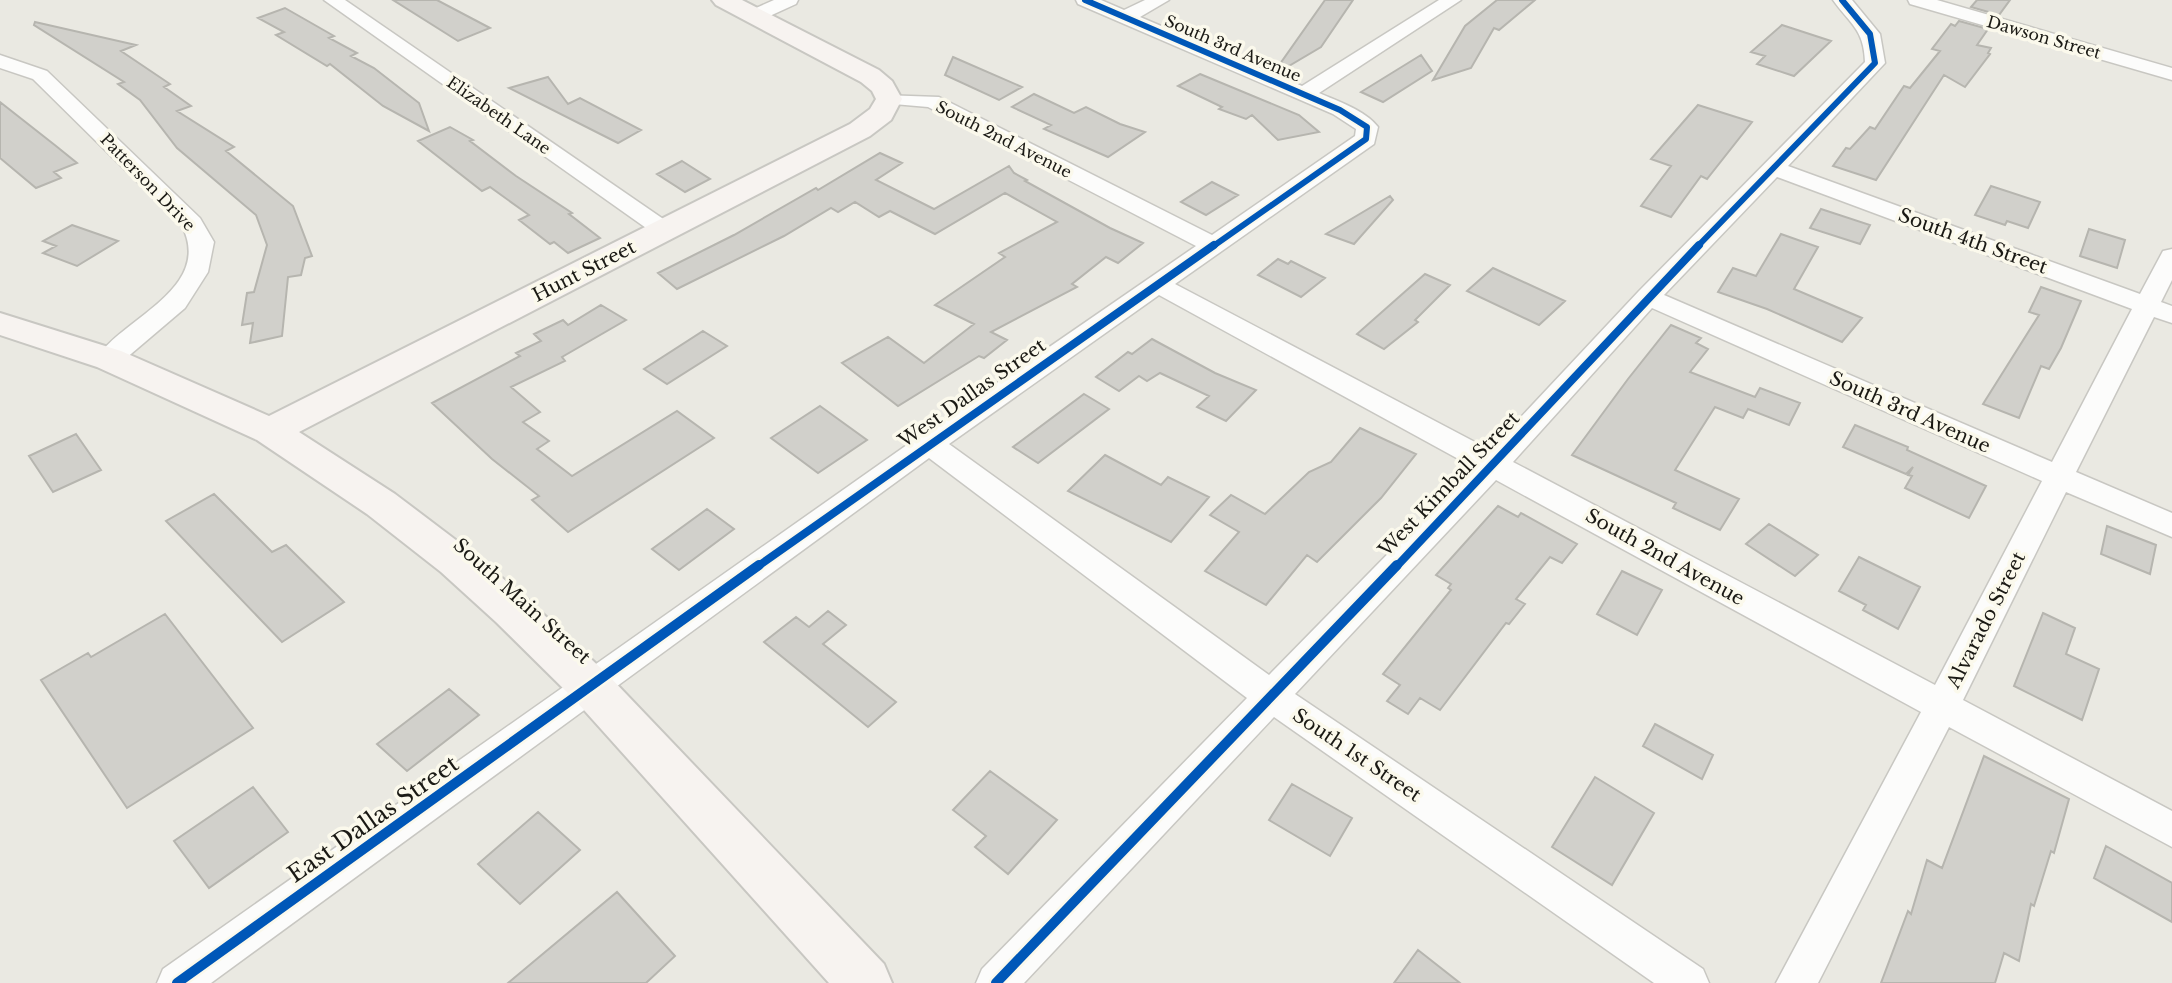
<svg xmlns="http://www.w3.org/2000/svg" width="2172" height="983" font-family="'Libre Baskerville',serif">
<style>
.building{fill:#d1d0cb;stroke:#b6b5af;stroke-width:2}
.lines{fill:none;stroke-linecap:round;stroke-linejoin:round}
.street-casing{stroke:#c8c7c2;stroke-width:3}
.secondary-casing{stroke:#c8c7c2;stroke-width:4}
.street{fill:#fcfcfb;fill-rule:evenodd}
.secondary{fill:#f7f3f0;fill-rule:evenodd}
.cycleway-far2-casing{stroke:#fbf9ec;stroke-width:10}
.cycleway-far1-casing{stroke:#fbf9ec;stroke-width:12}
.cycleway-casing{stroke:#fbf9ec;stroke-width:15}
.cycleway-far2{stroke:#0057b8;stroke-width:6}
.cycleway-far1{stroke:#0057b8;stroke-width:8}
.cycleway{stroke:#0057b8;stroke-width:10}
.labels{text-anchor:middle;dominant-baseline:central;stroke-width:7;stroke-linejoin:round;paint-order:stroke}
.far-street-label{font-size:16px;fill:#1a1914;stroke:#fbf9ec}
.street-label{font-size:19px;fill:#1a1914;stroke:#fbf9ec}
.near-street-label{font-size:23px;fill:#1a1914;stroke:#fbf9ec}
</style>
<rect width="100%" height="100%" fill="#eae9e2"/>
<!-- building -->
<path class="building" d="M393,0H437L490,28L458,41Z
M1325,0H1353L1321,47L1277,73L1275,71Z
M1497,0H1535L1499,30L1494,28L1471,68L1433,80L1465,26Z
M1977,0H2010L1999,15L1971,7Z
M285,8L334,36L329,38L357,53L351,56L374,68L419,103L429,131L383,106L330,64L327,66L276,35L284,32L258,18Z
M1959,21L1988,29L1977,45L1991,48L1988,53L1990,54L1965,87L1944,75L1876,180L1833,166L1846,148L1850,149L1870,127L1875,129L1904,86L1910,88L1940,51L1932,49L1951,24L1955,26Z
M35,22L136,45L121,51L170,84L164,87L191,106L177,111L234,147L226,151L293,206L312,256L305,258L301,275L288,277L282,336L250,343L253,323L242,325L247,293L254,292L267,245L256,215L177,148L140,100L118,84L124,82L34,25Z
M1782,25L1831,41L1794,76L1757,64L1765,56L1751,52Z
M1421,55L1432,71L1383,102L1361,92Z
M953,57L1022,87L999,100L945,75Z
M1200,74L1299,115L1319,132L1278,140L1252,115L1246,119L1219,109L1222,107L1178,86Z
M548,77L568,104L580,98L641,130L618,143L509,88Z
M1034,94L1074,113L1086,107L1120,124L1145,132L1108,157L1044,129L1051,125L1012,107Z
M0,102L56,146L77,163L54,172L61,178L36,188L0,158Z
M1698,105L1752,122L1707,179L1701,176L1671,217L1641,206L1671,166L1651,159Z
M450,127L473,140L470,141L516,176L572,213L569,214L600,238L568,253L554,242L550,244L519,220L529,215L490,187L482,191L418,141Z
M880,153L902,163L876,180L934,209L1009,166L1014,173L1027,180L1025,181L1110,228L1143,243L1118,263L1106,257L1072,284L1077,287L991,332L1007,340L984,358L979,356L898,406L842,363L888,337L924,363L974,324L935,305L1005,257L999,253L1057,222L1005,193L935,234L890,211L879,217L855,202L838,212L831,208L784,236L677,289L658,273L734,235L816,188L818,190Z
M682,161L710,179L685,192L657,174Z
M1212,182L1238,195L1206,215L1181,202Z
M1991,186L2040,202L2028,228L2007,221L2005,225L1975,215Z
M1390,196L1393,200L1354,244L1326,234Z
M1821,209L1870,225L1860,244L1810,228Z
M72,225L118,241L77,266L43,253L56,246L43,241Z
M2089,229L2125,240L2117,268L2080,256Z
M1781,234L1818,247L1794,289L1862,318L1842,342L1767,309L1718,292L1733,268L1756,276Z
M1278,259L1288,264L1291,261L1325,278L1301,297L1258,275Z
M1493,268L1565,301L1539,325L1467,291Z
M1425,274L1450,285L1415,320L1418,322L1384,349L1357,334Z
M2041,287L2081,301L2061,348L2049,369L2041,366L2019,418L1983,404L2039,315L2029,312Z
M601,305L626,320L562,357L565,361L511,387L540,412L523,422L549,441L537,449L572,476L677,411L714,438L568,532L532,500L539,496L492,459L432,403L520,356L516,353L541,341L534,334L563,320L568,325Z
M1671,325L1701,338L1696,343L1708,349L1690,372L1755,397L1760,388L1800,403L1789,425L1748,409L1743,418L1715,407L1675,470L1739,499L1720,530L1673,508L1676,503L1572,455L1628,379Z
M703,331L727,346L667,384L644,369Z
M1152,339L1215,373L1256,390L1226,421L1197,407L1209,396L1160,373L1147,381L1139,376L1119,391L1096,377L1128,352L1132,354Z
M1084,394L1109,409L1038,463L1013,447Z
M820,406L867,440L818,473L771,438Z
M1855,425L1908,447L1907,450L1986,486L1969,518L1905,488L1912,476L1908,475L1913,467L1906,474L1843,447Z
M1360,428L1416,454L1381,498L1317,562L1307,555L1266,605L1205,571L1239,532L1210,515L1231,495L1265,514L1309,472L1331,462Z
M76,434L101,470L53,492L29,456Z
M1105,455L1161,485L1168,477L1209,497L1171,542L1068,491Z
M214,494L272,552L286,545L344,602L282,642L166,521Z
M1498,506L1518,517L1521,513L1577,544L1562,563L1550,557L1516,599L1525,604L1509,624L1506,623L1440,710L1420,698L1408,714L1387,701L1400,685L1383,674L1451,590L1448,588L1451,584L1436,575Z
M707,509L734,529L679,570L652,549Z
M1769,524L1818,555L1795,576L1746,544Z
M2107,526L2156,545L2150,574L2101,554Z
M1859,557L1920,587L1898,629L1863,610L1866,605L1839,591Z
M1622,571L1662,590L1637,635L1597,614Z
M828,611L846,625L823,644L896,702L868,727L764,642L796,617L809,627Z
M2043,613L2075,628L2066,654L2099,669L2082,720L2014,686Z
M165,614L253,728L127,808L41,680L88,653L91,657Z
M449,689L479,715L407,771L377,744Z
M1655,724L1713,755L1702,779L1643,746Z
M1984,756L2069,799L2054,853L2051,851L2034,906L2031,904L2019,961L2004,953L1995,983H1881L1908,911L1911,914L1927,860L1942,868Z
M990,771L1057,820L1008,874L975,847L986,836L953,810Z
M1595,777L1654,813L1612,885L1552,847Z
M1292,784L1352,818L1330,856L1269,820Z
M253,787L288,832L209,888L174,841Z
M538,812L580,850L520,904L478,864Z
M2106,846L2172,883V922L2094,878Z
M617,892L675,956L646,983H508Z
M1418,950L1460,983H1394Z"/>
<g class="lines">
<defs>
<path id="street" d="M324,0H345L672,225L676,230L672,235H656Z
M774,0H798L796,4L761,20H747L745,16L747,12Z
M1076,0H1101L1124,10L1145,0H1169L1140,17L1302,86L1439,0H1461L1319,93C1337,101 1365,110 1378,127L1374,144L1175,284L1490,450L1639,291L1865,62C1864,29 1850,24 1833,0H1852L1880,34L1885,63L1788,166L2140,294L2163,251L2172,249V280L2161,302L2172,306V323L2154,317L2076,472L2172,513V537L2066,492L1963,700L2172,811V847L1949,727L1818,983H1776L1921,712L1496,480L1295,694L1703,969L1709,983H1654L1274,717L1024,983H976L982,969L1247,698L929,458L211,983H157L163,969L904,447L1196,246L928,107L882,103L879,99L882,95L939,97L1212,235L1355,136L1356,129L1333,114L1078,4ZM1777,177L2132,309L2052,462L1664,295ZM1159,295L1473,467L1269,675L949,444ZM1652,308L2042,481L1935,685L1513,462Z
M1908,0H1937L2172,68V80L1910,4Z
M0,55L47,71L200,218L214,242L208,272L185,308L118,365L109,368L100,365L96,359C122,318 214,289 182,226L33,79L0,68Z"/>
<path id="secondary" d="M712,0H742L879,70L892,81L902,99L891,120L870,136L299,432L395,494L469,550L526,598L607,674L884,964L892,983H829L575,700L496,622L441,572L367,514L257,440L97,367L0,335V313L121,351L269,416L850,124L870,109L876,99L872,91L861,82L716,5Z"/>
</defs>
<!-- street casing -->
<use href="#street" class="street-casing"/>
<!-- secondary casing -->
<use href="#secondary" class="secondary-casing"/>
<!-- street -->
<use href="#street" class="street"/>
<!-- secondary -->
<use href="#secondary" class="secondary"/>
<defs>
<path id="cycleway-far2" d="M1085,0L1340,110L1367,127L1366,139L1212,247
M1697,247L1875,63L1870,34L1842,0"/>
<path id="cycleway-far1" d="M757,567L1214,245
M1396,567L1699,245"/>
<path id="cycleway" d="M177,983L759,565
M996,983L1397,565"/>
</defs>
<!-- cycleway-far2 casing -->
<use href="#cycleway-far2" class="cycleway-far2-casing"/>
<!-- cycleway-far1 casing -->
<use href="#cycleway-far1" class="cycleway-far1-casing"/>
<!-- cycleway casing -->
<use href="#cycleway" class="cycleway-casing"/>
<!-- cycleway-far2 -->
<use href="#cycleway-far2" class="cycleway-far2"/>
<!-- cycleway-far1 -->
<use href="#cycleway-far1" class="cycleway-far1"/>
<!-- cycleway -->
<use href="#cycleway" class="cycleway"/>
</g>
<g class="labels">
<!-- far-street labels -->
<g class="far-street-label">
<text transform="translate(2044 37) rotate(16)">Dawson Street</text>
<text transform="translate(1233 48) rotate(23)">South 3rd Avenue</text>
<text transform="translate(499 115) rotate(35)">Elizabeth Lane</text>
<text transform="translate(1004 139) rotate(27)">South 2nd Avenue</text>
<text transform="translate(148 182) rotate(46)">Patterson Drive</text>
</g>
<!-- street labels -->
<g class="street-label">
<text transform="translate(1973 241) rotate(20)">South 4th Street</text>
<text transform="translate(584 271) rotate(-27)">Hunt Street</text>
<text transform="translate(972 393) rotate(-35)">West Dallas Street</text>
<text transform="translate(1910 412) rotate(24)">South 3rd Avenue</text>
<text transform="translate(1449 484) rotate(-46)">West Kimball Street</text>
<text transform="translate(1665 557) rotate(29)">South 2nd Avenue</text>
<text transform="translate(522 601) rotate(42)">South Main Street</text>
<text transform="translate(1986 620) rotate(-63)">Alvarado Street</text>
<text transform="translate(1357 755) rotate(34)">South 1st Street</text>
</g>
<!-- near-street labels -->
<g class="near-street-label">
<text transform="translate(373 819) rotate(-35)">East Dallas Street</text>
</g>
</g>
</svg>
